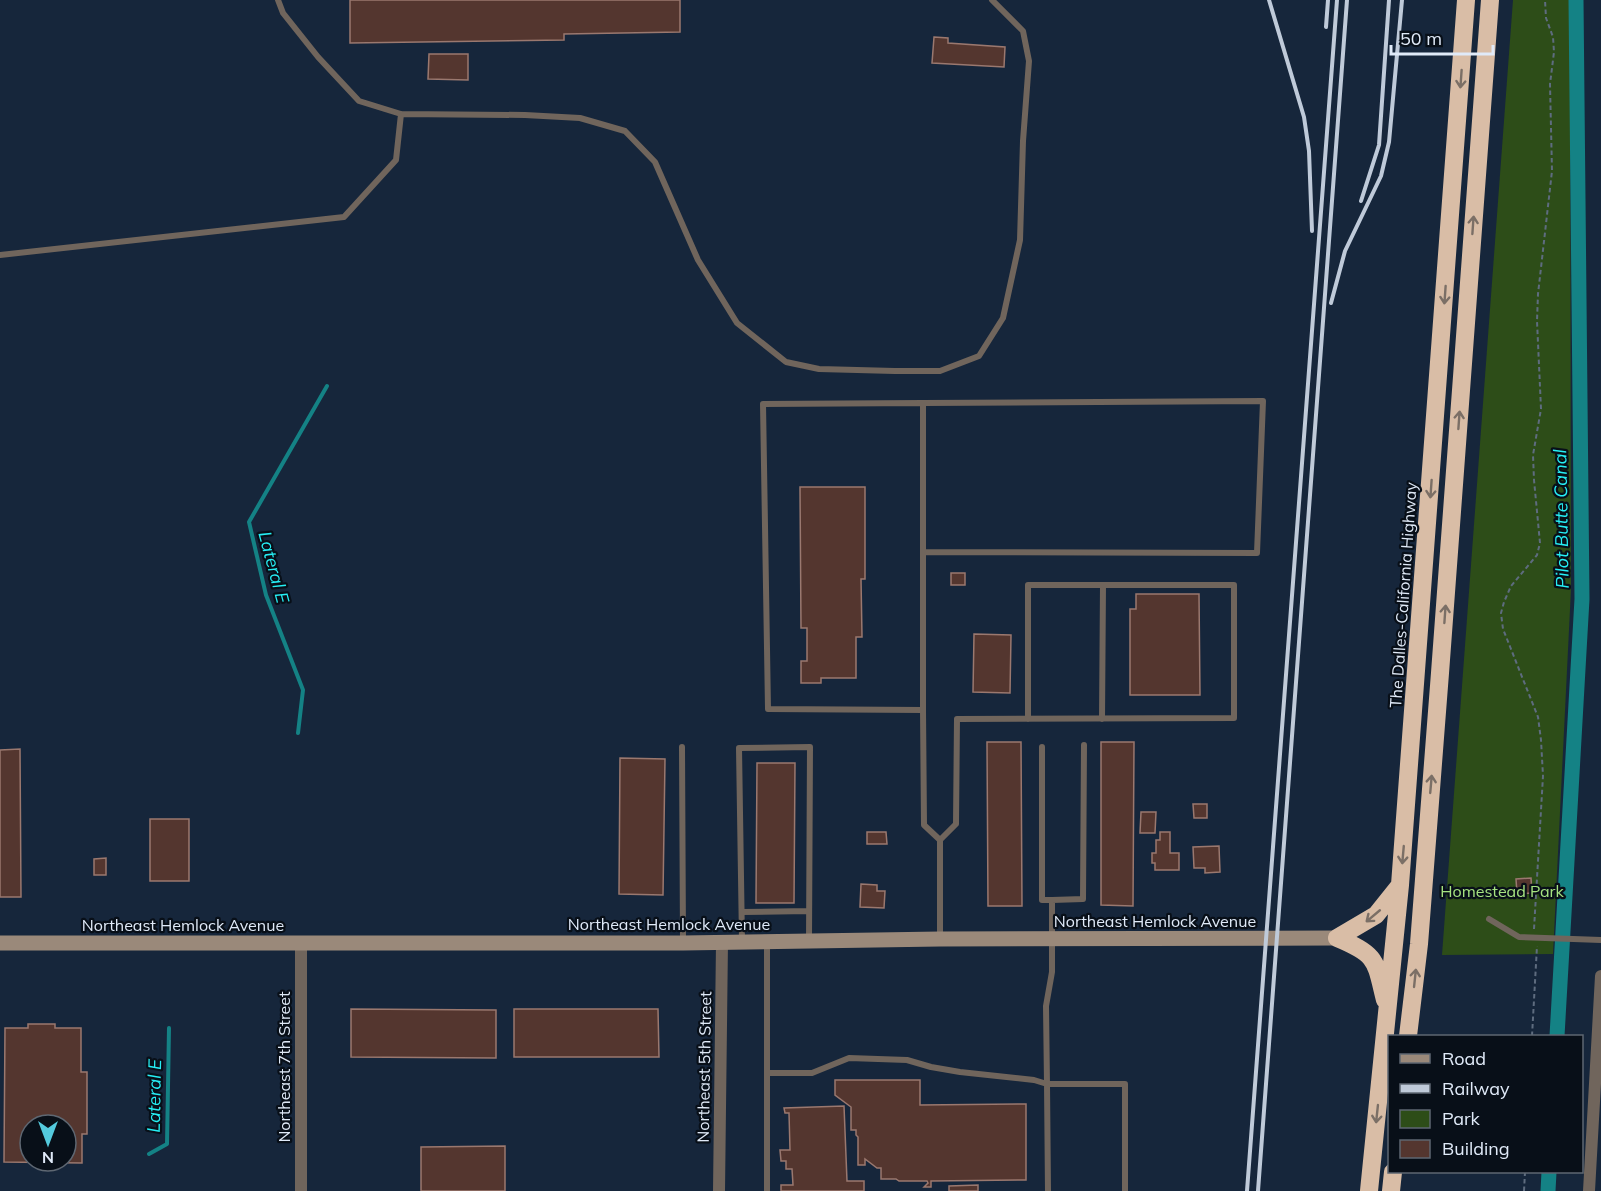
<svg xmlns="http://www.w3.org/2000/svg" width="1601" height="1191" font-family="Mulish,sans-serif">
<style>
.green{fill:#2d4d18}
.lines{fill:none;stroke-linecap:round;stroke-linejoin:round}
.stream{stroke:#148285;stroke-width:4}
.canal{stroke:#148285;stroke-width:15}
.building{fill:#54362f;stroke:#9a786f;stroke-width:1.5;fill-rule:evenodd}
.path{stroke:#5e6c7f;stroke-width:2;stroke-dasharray:4.5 3;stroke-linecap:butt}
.lane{stroke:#70655c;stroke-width:6}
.street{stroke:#70655c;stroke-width:12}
.secondary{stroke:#9a897a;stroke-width:15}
.highway{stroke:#d9bda6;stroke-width:18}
.rail{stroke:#bfcad9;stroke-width:4}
.oneway{stroke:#7b6f66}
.labels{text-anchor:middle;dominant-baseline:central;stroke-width:4.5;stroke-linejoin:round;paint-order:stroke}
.street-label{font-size:16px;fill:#e0eaf8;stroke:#080f18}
.park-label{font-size:16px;fill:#a6e381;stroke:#080f18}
.water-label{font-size:18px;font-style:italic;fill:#26eef4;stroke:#080f18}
</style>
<rect width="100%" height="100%" fill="#16263b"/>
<!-- green -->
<path class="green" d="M1513,0H1570L1571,589L1553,954L1442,955Z"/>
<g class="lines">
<!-- stream -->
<path class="stream" d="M298,733L303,690L266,595L249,522L327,386
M149,1154L167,1144L169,1028"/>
<!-- canal -->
<path class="canal" d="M1557,1036L1582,599L1576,0
M1548,1191L1549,1172"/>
</g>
<!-- building -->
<path class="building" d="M350,0H680V32L564,34V40L350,43Z
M934,37L948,38V43L1005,47L1004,67L932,63Z
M429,54H468V80L428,79Z
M800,487H865V579H861L862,637H856V678H821V683H801V661H807V628H801Z
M951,573H965V585H951Z
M1136,594H1199L1200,695H1130V609H1136Z
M974,634L1011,635L1010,693L973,692Z
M987,742H1021L1022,906H988Z
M1101,742H1134L1133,906L1101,905Z
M20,749L21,897H0V750Z
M620,758L665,759L663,895L619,894Z
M757,763H795L794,903H756Z
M1193,804H1207V818H1194Z
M1141,812H1156L1155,833H1140Z
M150,819H189V881H150Z
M867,832H886L887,844H867Z
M1160,832H1170V853H1179V870H1155V863H1152V853H1156V840H1160Z
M1219,846L1220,872L1205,873V868H1194L1193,847Z
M106,858V875H94V859Z
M1531,878L1532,893L1517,894L1516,879Z
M861,884L877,885V891H885L884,908L860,907Z
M351,1009L496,1010V1058L351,1057Z
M514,1009H658L659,1057H514Z
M28,1024H55V1028H81V1072H87V1134H82V1163L4,1162L5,1028H28ZM30,1125H66V1161H30Z
M835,1080H920V1105L1026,1104V1180L931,1181V1187H924L928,1183L927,1181H899L896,1179H881V1168H877L865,1159V1165H858V1137L856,1135V1130H851V1107L835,1095Z
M844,1106L847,1181H864V1191H781V1185H793L792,1169H786V1161H781L780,1150H790L789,1113H785L784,1108Z
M505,1146V1191H421V1147Z
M978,1185V1191H949V1186Z"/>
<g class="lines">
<!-- path -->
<path class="path" d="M1534,929L1543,776L1541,740L1538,717L1503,629L1501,613L1504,602L1511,586L1537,555L1540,543L1534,480L1533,455L1541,409L1537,321L1538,294L1552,171L1550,84L1554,52L1553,37L1546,18L1545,0
M1532,1036L1537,946
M1524,1191L1525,1172"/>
<!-- lane -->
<path class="lane" d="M278,0L283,13L318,57L359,101L401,114L525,115L580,118L625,131L655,162L698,260L737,323L786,362L819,369L895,371H940L979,356L1003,318L1020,240L1023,141L1029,61L1023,31L992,0
M0,255L344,217L396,160L401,114
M923,403L1263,401L1257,553L923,552
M923,710V403L763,404L768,709L923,710L924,825L940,840V938
M1102,719L1103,585
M682,747L683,942
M940,840L956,824L957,719L1234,718V585H1028V719
M1052,900L1083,899L1084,745
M742,912L809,911
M1489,919L1519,937L1601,940
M742,941L739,748L810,747L809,941
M767,943V1073H812L849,1058L907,1060L931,1067L960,1072L1034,1080L1047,1084L1046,1006L1052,972V900H1042V747
M767,1073V1191
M1048,1191L1047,1084H1125V1191"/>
<!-- street -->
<path class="street" d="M301,943V1191
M719,1191L722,942
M1589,1191L1601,976"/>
<!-- secondary -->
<path class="secondary" d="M0,943H683L940,939L1337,938"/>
<!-- highway -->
<path class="highway" d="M1337,938C1378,955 1375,960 1385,1000
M1337,938L1376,915L1400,885
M1408,1036L1419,944L1440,673L1490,0
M1369,1191L1400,885L1466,0
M1391,1191L1393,1172"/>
<!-- rail -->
<path class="rail" d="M1269,0L1304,117L1309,151L1312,231
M1326,27L1328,0
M1361,201L1379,145L1389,0
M1331,303L1345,251L1381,176L1389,142L1402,0
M1247,1191L1337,0
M1258,1191L1347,0"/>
</g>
<!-- one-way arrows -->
<defs><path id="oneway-shaft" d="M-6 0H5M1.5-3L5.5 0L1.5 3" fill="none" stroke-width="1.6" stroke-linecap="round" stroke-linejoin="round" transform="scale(1.5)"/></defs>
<g class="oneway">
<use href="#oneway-shaft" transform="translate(1461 79) rotate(94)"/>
<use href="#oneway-shaft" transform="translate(1473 225) rotate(-86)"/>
<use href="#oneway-shaft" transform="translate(1445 295) rotate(94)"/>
<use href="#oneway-shaft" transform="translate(1459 420) rotate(-86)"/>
<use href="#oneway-shaft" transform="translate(1431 489) rotate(94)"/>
<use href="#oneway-shaft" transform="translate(1445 614) rotate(-86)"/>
<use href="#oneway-shaft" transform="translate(1431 784) rotate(-85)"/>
<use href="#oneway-shaft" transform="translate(1403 855) rotate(95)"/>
<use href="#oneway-shaft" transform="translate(1373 916) rotate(140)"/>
<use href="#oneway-shaft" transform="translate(1415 978) rotate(-84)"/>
<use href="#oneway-shaft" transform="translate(1377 1114) rotate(96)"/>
</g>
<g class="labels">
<!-- street labels -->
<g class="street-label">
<text transform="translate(1403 595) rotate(-86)">The Dalles-California Highway</text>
<text x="1155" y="921">Northeast Hemlock Avenue</text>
<text x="669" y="924">Northeast Hemlock Avenue</text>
<text x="183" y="925">Northeast Hemlock Avenue</text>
<text transform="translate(284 1067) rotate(-90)">Northeast 7th Street</text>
<text transform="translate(704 1067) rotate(-89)">Northeast 5th Street</text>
</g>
<!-- park labels -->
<g class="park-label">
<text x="1502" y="891">Homestead Park</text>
</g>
<!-- water labels -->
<g class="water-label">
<text transform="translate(1561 519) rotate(-91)">Pilot Butte Canal</text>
<text transform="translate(274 567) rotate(75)">Lateral E</text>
<text transform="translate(154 1096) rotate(-89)">Lateral E</text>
</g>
</g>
<!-- legend -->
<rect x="1388" y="1035" width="195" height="138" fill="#080f18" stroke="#5e6772" stroke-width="1.5"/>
<rect x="1400" y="1054" width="30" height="9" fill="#9a897a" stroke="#5e6772" stroke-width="1.5"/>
<text x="1442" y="1065" font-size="18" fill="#e0eaf8">Road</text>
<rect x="1400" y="1084" width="30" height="9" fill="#bfcad9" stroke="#5e6772" stroke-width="1.5"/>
<text x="1442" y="1095" font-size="18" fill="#e0eaf8">Railway</text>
<rect x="1400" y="1110" width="30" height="18" fill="#2d4d18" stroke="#5e6772" stroke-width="1.5"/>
<text x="1442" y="1125" font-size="18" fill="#e0eaf8">Park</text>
<rect x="1400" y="1140" width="30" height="18" fill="#54362f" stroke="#5e6772" stroke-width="1.5"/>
<text x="1442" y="1155" font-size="18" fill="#e0eaf8">Building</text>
<!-- north arrow -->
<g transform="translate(48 1143) rotate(180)"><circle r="28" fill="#080f18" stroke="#5e6772" stroke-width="1.5"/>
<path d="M0-4.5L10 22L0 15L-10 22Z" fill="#54cadd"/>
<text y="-9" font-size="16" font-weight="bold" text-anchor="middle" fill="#e0eaf8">N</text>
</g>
<!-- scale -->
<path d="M1391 45v9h102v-9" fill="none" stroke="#e0eaf8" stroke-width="3"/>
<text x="1400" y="45" font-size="18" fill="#e0eaf8" stroke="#080f18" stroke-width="4.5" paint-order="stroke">50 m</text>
</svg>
